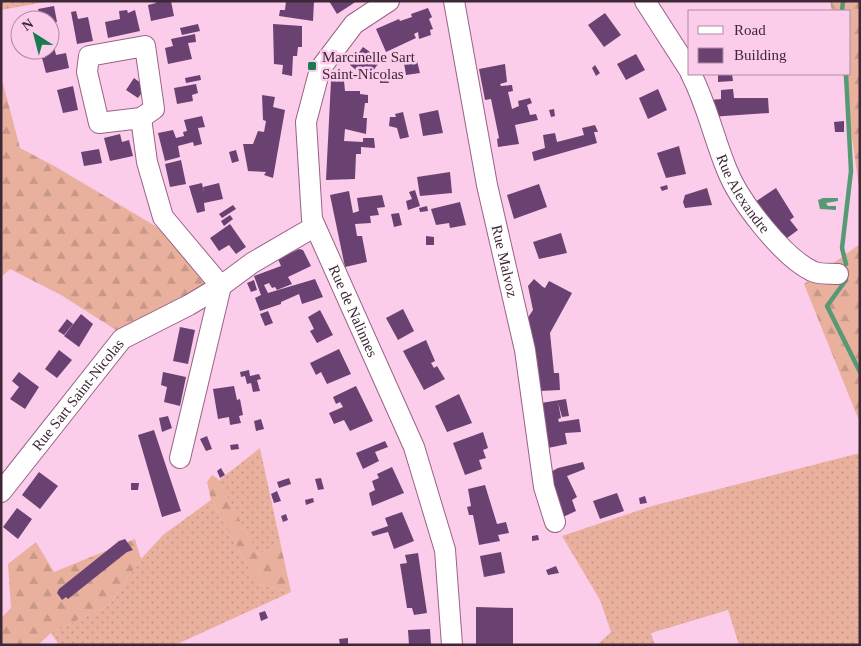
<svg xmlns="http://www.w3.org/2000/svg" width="861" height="646" font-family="'Times New Roman',serif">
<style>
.grass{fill:url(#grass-dots)}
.forest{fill:url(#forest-firs)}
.water{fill:#559975}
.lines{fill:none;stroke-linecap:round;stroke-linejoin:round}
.stream{stroke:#559975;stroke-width:4.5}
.building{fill:#694272}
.minor-casing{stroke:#986387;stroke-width:22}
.minor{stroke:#fff;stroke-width:20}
.poi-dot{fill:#1a7a50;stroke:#fccceb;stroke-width:2}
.labels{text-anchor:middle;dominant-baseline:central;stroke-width:5;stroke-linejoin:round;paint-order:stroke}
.poi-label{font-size:15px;fill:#3e2736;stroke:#fccceb;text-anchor:start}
.street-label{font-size:15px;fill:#3e2736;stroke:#fccceb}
</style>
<defs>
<pattern id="grass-dots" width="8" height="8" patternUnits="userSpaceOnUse" patternTransform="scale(1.25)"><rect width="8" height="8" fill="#e8b09d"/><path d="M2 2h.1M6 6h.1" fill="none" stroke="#c89788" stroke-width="1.8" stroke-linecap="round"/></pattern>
<pattern id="forest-firs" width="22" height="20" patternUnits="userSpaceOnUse" patternTransform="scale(1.25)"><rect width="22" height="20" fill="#e8b09d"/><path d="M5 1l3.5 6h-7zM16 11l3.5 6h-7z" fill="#c89788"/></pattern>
</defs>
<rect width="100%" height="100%" fill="#fccceb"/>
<!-- grass -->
<path class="grass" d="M1,1H51L1,10Z
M260,448L281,546L258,554L218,481Z
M860,453V645H739L728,610L651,633L655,645H597L611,632L600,600L562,536L652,506Z
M211,500L258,584L291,592L175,645H59L51,633L109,605L141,559L163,535Z"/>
<!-- forest -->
<path class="forest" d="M830,1H860V194L843,74H850V11H832Z
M1,76L20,148L56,167L162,230L213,283L116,330L61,295L10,269L1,277Z
M860,244V423L804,284Z
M212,475L217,478L258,554L281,546L291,592L258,584L211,500L207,482Z
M135,539L141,559L109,605L51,633L38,645H1V618L11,608L8,564L36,542L54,572Z"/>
<!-- water -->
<path class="water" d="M823,198H838V201L826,203L828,206H836V210L820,209L818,200Z"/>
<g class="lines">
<!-- stream -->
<path class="stream" d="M842,11L843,1
M846,264L842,248L851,171L846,74
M846,280L827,306L860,372"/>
</g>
<!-- building -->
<path class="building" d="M155,1H171L174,16L151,21L148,5L156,3Z
M286,1H314L313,21L279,16L280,10H285Z
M329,1H357L337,14Z
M54,6L57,22L50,23V20H26L25,17L36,14L37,17L40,16L38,9Z
M428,8L432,17L429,19L433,29L430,30L431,35L419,39L418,32L414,34L416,38L386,52L376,29L399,19L400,21L412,17L411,14Z
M127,10L128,13L135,10L140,31L108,38L105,22L120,19L119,11Z
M76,11L78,19L88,17L93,41L77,44L71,12Z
M605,13L621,35L604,47L588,25Z
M198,24L200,31L182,35L180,28Z
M273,24L302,26V47H298L297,56H293L292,76L282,74L283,65L274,64Z
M50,31L56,55L66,53L69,68L46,73L42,58H45L43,50H50Z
M195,34L196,42L188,43L192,59L168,64L165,48L173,46L171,39Z
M363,47L381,60L367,79L350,65Z
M636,54L645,70L626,80L617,64Z
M417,61L420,73L406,75L404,63Z
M505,64L507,82L500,84L501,86L512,85L513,91L508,92L512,109L519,106L518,101L530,98L532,103L527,105L530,115L536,114L538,120L515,125L519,144L498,147L497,139L499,138L491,99L485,100L479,69Z
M595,65L600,73L596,76L592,68Z
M718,74H732L733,81L718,82Z
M200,75L201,80L186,83L185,78Z
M134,78L146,87L138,98L126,90Z
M380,78H388L389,83H380Z
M331,81H344L345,91H360V94L368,95V103H365L363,118H367L366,134L345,129L344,141L363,142V138H374L375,148L361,147V154H356L355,179L326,180Z
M196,84L198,93L192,95L193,101L177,104L174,88Z
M73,86L78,110L63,113L57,90Z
M658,89L667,110L648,119L639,98Z
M733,89L734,98H768L769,113L710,117V100L721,99V90Z
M262,95L275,97L273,107L285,110L273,178L264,175L266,172L248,171L243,144H253L258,131L264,132L266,121L263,120Z
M554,109L555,116L551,117L549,110Z
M438,110L443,133L423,136L419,114Z
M403,112L409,137L400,139L397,128L389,126L390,117H396L395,114Z
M202,116L205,127L198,128L202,144L194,146L193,142L178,146L180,157L165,161L158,133L173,130L176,138L184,136L183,132L187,131L184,120Z
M844,121V132H835L834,122Z
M595,125L598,132H594L597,143L534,161L532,152L545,148L543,135L555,133L557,142L584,135L582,128Z
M120,134L122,142L129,140L133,156L110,161L104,138Z
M679,146L686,174L666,178L657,153Z
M99,149L102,163L84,166L81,152Z
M236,150L239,161L232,163L229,152Z
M181,160L186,184L170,187L165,164Z
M450,172L452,193L420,196L417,177Z
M202,183L204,194L203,187L219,183L223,199L204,203L205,211L197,213L189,186Z
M539,184L547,207L514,219L507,195Z
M667,185L668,189L662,191L660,187Z
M707,188L712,205L685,208L683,202L685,195Z
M776,188L794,217L790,220L798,230L783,241L755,202Z
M415,190L420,206L408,210L406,201L412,199L409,192Z
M349,191L353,213L359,211L357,198L382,195L385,207L377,208L379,215L370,216L371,223L355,224L357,236H362L367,262L345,267L330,195Z
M460,202L466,225L450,228L449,223L436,225L431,209Z
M233,205L236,209L222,218L219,214Z
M427,206L428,211L420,212L419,208Z
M399,213L402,225L394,227L391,214Z
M230,215L233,219L224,226L221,221Z
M230,224L246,247L236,254L229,245L219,251L210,238Z
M561,233L567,253L539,259L533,242Z
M426,236L434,237V245H426Z
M299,249L303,250L311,266L288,277L292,284L277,290L275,287L272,288L269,283L264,285L268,293L315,279L323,297L302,304L299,294L281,302V304L260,311L255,298L261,295L254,276L281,266L278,259Z
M534,279L543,287L545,288L549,281L572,293L550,333L554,373H559L560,390L540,391L537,359L531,360L525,322L533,310L528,286Z
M254,280L257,290L251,292L247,283Z
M403,309L414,331L398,340L386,318Z
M320,310L333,335L317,343L310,331L314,329L308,317Z
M268,311L273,323L265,326L260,314Z
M81,314L93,324L79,347L64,336Z
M67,319L73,324L64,335L58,331Z
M180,327L195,330L188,364L173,361Z
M426,340L435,361L431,363L434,368L437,366L445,379L424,390L403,351Z
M339,349L351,374L327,384L321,372L316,375L310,363Z
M59,350L72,360L57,378L45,369Z
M249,370L250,376L259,374L261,379L257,380L260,391L253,392L251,383L247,384L245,376L241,377L240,372Z
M19,372L39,387L25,409L10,399L19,387L12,381Z
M163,372L186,377L180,406L164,402L167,387L161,385Z
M234,386L237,400L240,399L243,415L239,416L241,423L230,425L229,417L218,419L213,389Z
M356,386L373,421L350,431L344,420L334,424L329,413L343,407L340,402L336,404L333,397Z
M459,394L472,423L447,432L435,406Z
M566,399L569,416L562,417L558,402L561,418L558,419L559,422L579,419L581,432L565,433L567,444L548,448L541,403Z
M168,416L172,428L162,432L159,418Z
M261,419L264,429L256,431L254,421Z
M154,430L181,511L162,517L138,435Z
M483,432L488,448L483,450L486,458L479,460L482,469L465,475L453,443Z
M207,436L212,449L206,451L200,439Z
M385,441L388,447L375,452L379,461L363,469L356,453Z
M238,444L239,449L231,450L230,445Z
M583,462L585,469L567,476L577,497L572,500L576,511L563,517L547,474L558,468Z
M392,467L404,493L372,506L369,493L375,490L372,481L379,478L377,474Z
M221,468L225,475L220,478L217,471Z
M39,472L58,486L40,509L22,495Z
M289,478L291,484L279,488L277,482Z
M321,478L324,489L318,490L315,479Z
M131,483H139L138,490H131Z
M485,485L497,524L506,522L509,533L498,535L500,541L479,545L473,515H469L467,507L471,506L468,489Z
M277,491L281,501L274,503L271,494Z
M617,493L624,511L600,519L593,501Z
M645,496L647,503L640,504L639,498Z
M313,498L314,502L306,505L305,500Z
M17,508L32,519L18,539L3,527Z
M402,512L414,541L394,549L388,532L373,536L371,532L388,526L385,518Z
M286,514L288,520L283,522L281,516Z
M538,535L539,540L532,541V536Z
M125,539L133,550L127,552L68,599L66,597L62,600L57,593L59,589L119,541Z
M501,552L505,573L484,577L480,556Z
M418,553L427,613L414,615L412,608H407L400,564L407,563L405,555Z
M556,566L559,573L548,575L546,570Z
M476,607L513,608V645H476Z
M265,611L268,618L261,621L259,613Z
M430,629L431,645H409L408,630Z
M348,638V645H340L339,639Z"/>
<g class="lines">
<defs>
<g id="minor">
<path id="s1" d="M389,1L354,24L320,69L306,122L312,219L414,447L445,550L452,645"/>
<path id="s2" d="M454,1L487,185L525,350L544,487L555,522"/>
<path d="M645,1L690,71"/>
<path d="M145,46L154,109L141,118L99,123L87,72L89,56Z"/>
<path id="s3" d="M691,74C707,105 714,139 727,170C739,201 783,257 812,271C819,275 831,273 838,274"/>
<path d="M141,118L147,162L163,217L221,286L180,458"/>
<path id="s4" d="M1,492L122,339L189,305L221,286L252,263L314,227"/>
</g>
</defs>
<!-- minor casing -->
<use href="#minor" class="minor-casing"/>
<!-- minor -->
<use href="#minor" class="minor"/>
</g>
<!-- markers -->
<rect class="poi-dot" x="307" y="61" width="10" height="10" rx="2.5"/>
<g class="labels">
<!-- poi labels -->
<g class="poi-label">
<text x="322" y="57">Marcinelle Sart<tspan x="322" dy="17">Saint-Nicolas</tspan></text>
</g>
<!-- street labels -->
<g class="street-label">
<text stroke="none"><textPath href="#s3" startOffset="131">Rue Alexandre</textPath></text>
<text stroke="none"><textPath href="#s2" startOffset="265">Rue Malvoz</textPath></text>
<text stroke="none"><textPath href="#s1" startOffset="351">Rue de Nalinnes</textPath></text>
<text stroke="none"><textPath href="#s4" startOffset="124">Rue Sart Saint-Nicolas</textPath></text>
</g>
</g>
<!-- border -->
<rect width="861" height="646" fill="none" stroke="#3e2736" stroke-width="5"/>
<!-- legend -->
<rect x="688" y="10" width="162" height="65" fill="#fccceb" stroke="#b08aa3"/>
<rect x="698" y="26" width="25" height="8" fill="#ffffff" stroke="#b08aa3"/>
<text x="734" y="35" font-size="15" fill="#3e2736">Road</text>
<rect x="698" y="48" width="25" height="15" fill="#694272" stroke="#b08aa3"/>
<text x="734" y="60" font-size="15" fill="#3e2736">Building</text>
<!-- north arrow -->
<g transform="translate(35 35) rotate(324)"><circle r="24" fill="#fccceb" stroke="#b08aa3"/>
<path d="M0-4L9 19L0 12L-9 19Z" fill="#1a7a50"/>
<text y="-8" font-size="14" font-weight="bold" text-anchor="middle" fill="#3e2736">N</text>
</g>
</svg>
